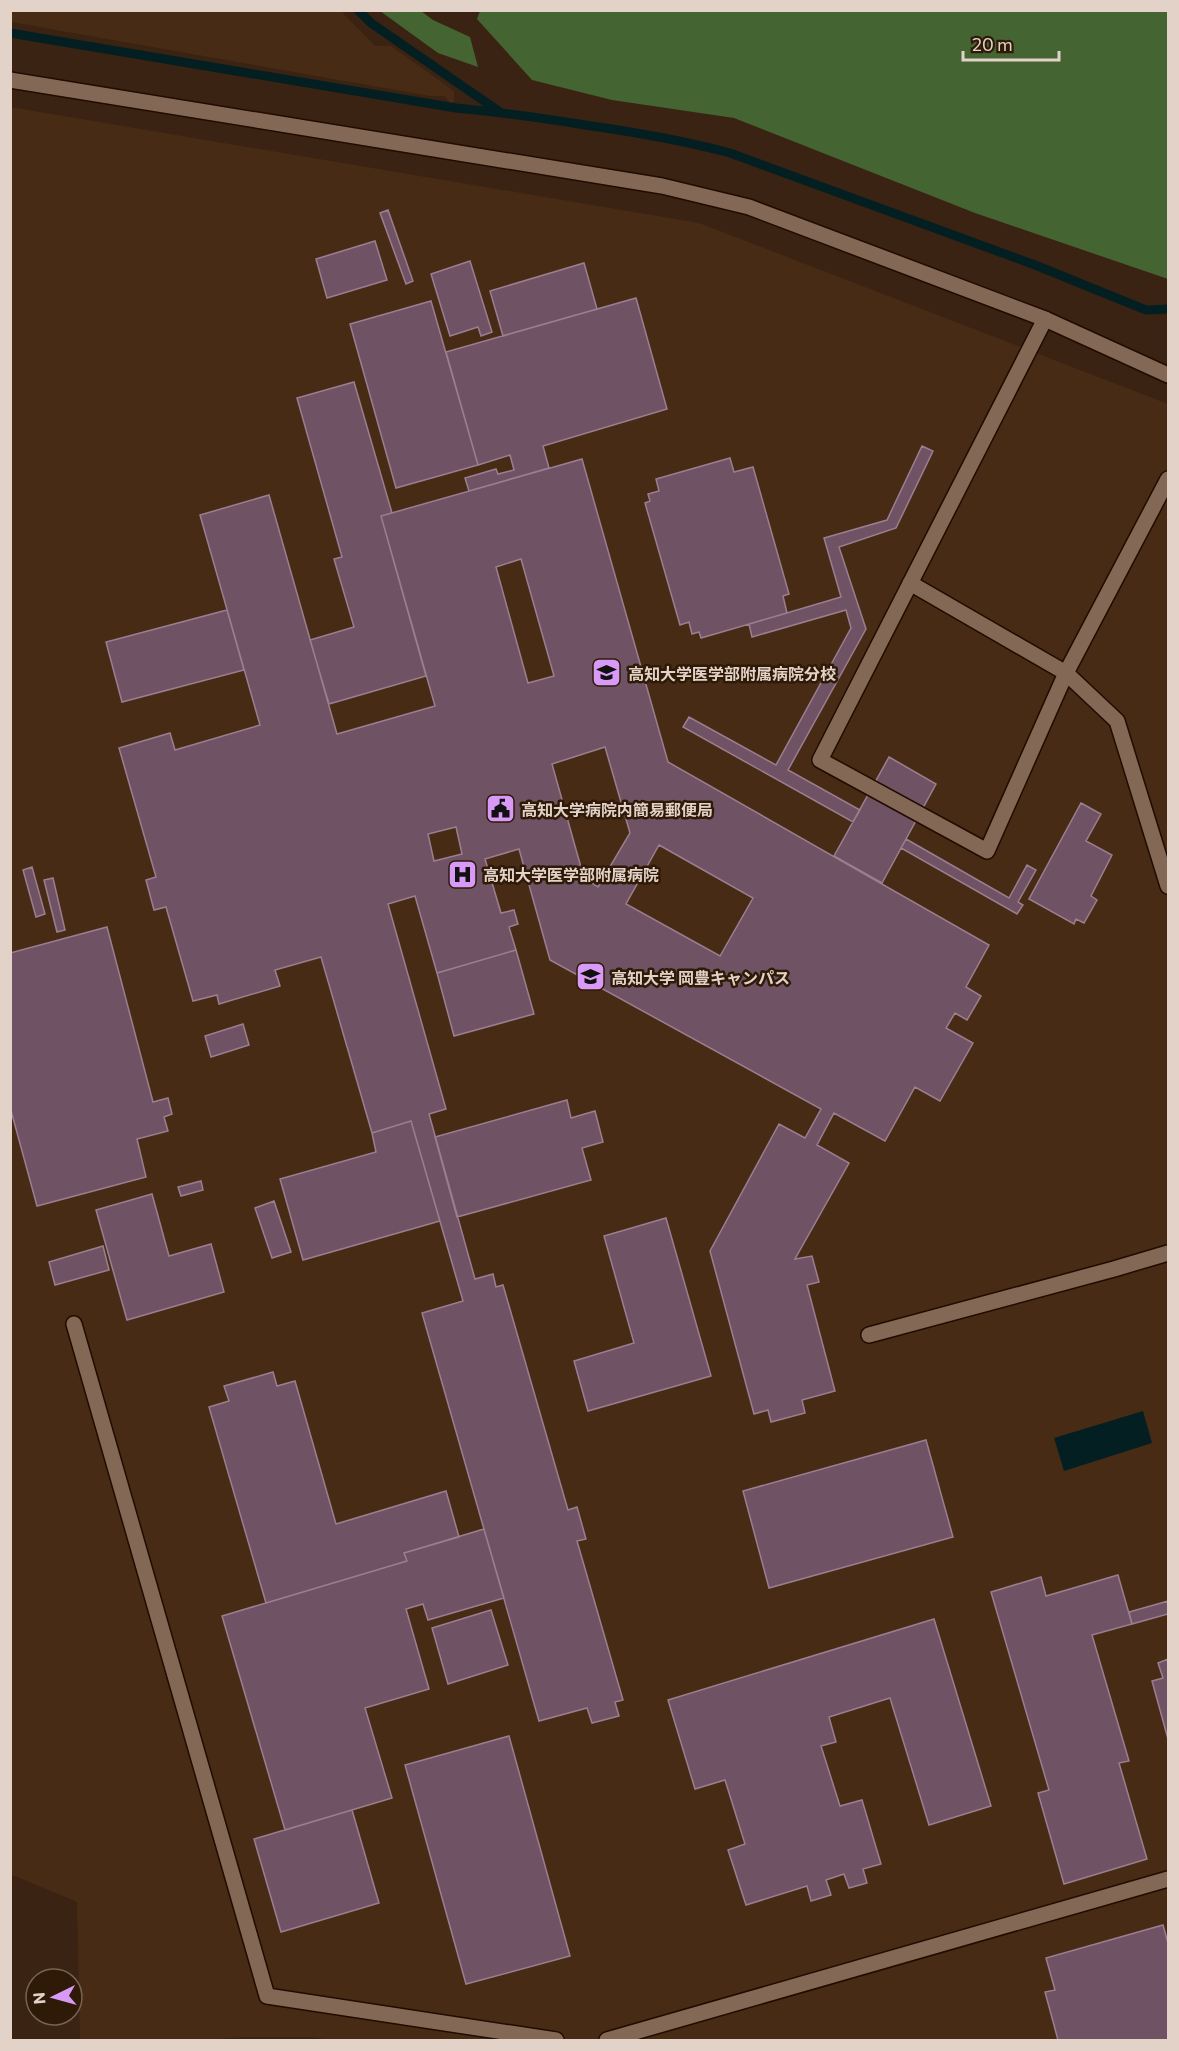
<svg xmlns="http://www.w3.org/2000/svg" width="1179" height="2051" font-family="Commissioner,'Noto Sans JP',sans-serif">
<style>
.built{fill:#482b15}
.forest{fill:#446432}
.water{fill:#041f22}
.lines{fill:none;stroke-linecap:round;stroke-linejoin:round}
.stream{stroke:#041f22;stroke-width:9}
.building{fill:#6f5364;stroke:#9b7e90;stroke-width:1.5;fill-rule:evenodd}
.service-casing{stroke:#200c00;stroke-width:18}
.tertiary-casing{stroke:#200c00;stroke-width:18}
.service{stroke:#836855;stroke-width:15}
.tertiary{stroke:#836855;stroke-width:15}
.labels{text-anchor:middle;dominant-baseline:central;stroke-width:5;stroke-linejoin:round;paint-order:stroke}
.poi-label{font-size:16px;font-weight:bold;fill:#e2d2c8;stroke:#2f1a08;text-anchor:start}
</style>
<rect width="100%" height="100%" fill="#3a2312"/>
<!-- built -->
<path class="built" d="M10,11H341L375,46H391L454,91V102L451,104L445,96H430L11,22Z
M10,107L699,223L1168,404V2040H335L310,2037H243L207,2040H80L77,1902L10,1874Z"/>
<!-- forest -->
<path class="forest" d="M380,11H421L433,20L470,37L478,67L438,53Z
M480,11H1168V279L975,213L734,118L612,100L532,80L477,19Z"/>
<!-- water -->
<path class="water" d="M1143,1411L1152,1443L1064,1471L1054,1438Z"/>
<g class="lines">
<!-- stream -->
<path class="stream" d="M358,10L371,23L500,112
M10,33L456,108C499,112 542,118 585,125C634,132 682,140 730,153L1035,265L1146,310L1168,309"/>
</g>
<!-- building -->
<path class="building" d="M388,210L413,281L406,284L380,213Z
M375,241L387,280L327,298L316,259Z
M470,261L492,332L481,336L478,327L450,336L431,274Z
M584,263L597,309L503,336L490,291Z
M636,298L667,409L543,446L549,468L469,491L465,478L496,469L498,474L514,470L510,455L478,465L446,352Z
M431,301L478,465L396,488L350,324Z
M354,382L392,513L381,516L426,676L329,704L310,640L354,627L334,559L342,557L297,398Z
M922,446L933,451L896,528L839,547L866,629L788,770L860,810L853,822L683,727L689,717L776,765L851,628L846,610L752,637L749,624L841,597L824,538L887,520Z
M730,458L734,472L753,467L789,594L783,596L787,613L701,638L699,632L692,634L689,622L680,625L645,503L650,501L648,494L659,491L656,479Z
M582,459L668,762L989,945L966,987L981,996L967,1020L955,1013L946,1028L973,1043L940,1101L915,1087L885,1141L834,1113L817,1145L849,1163L795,1259L812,1256L819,1282L807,1285L835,1391L802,1400L805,1413L771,1422L768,1410L754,1414L710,1251L779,1124L805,1138L821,1109L550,960L519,849L485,859L501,913L514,910L518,924L509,927L516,950L437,973L415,896L388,904L446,1109L429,1114L475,1279L493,1274L496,1287L503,1285L568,1510L577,1507L586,1539L577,1541L623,1700L615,1702L619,1716L592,1723L587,1708L539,1721L422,1313L463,1301L411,1121L372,1133L321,957L275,970L280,986L219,1004L217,995L193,1001L166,907L154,910L146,880L156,877L119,748L170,733L175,750L260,725L200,515L269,495L337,734L435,706L381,516ZM521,559L554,676L528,683L496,567ZM605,747L630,833L598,887L584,878L552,764ZM456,827L462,854L434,861L428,834ZM659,845L753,898L720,956L626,904Z
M227,610L244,670L122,702L106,642Z
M889,757L936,784L882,883L834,856Z
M1081,803L1101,814L1086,841L1112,855L1091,896L1097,900L1084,923L1076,919L1074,924L1029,899Z
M906,839L1009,898L1027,865L1036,870L1018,902L1023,905L1017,914L901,848Z
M32,867L45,914L36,917L23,870Z
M53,878L65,930L57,932L44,880Z
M107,927L153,1102L168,1098L172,1114L164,1117L168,1131L137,1139L146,1177L37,1206L10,1107V953Z
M516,950L534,1014L454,1036L437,973Z
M243,1024L249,1045L211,1057L205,1036Z
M567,1100L571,1118L595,1111L603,1142L582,1148L591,1180L457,1217L435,1137Z
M411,1121L440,1221L303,1260L280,1179L376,1152L372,1133Z
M201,1181L203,1190L181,1196L178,1187Z
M152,1194L169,1256L211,1244L224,1292L127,1320L96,1210Z
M274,1201L291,1252L272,1258L255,1208Z
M666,1218L711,1376L588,1411L574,1361L634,1343L604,1236Z
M103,1246L109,1270L55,1285L49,1262Z
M273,1372L277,1386L295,1381L336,1524L446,1491L459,1537L404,1553L407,1561L266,1603L209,1407L229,1401L224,1386Z
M926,1440L953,1537L769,1588L743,1491Z
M484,1529L504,1598L428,1620L423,1604L406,1609L429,1689L365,1708L392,1798L285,1830L222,1616L407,1561L404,1553Z
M1118,1575L1132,1624L1092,1635L1129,1761L1119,1763L1147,1859L1064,1884L1038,1793L1049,1790L991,1592L1041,1577L1046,1596Z
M1168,1601V1614L1132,1624L1129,1612Z
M491,1610L508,1665L448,1684L432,1628Z
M934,1619L991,1806L929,1825L890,1698L829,1717L836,1742L821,1746L840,1806L862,1800L881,1864L863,1869L867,1883L849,1888L844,1874L826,1880L831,1895L811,1901L807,1886L746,1905L728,1850L745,1844L725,1780L695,1789L668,1700Z
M1168,1659V1739L1152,1681L1163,1678L1158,1663Z
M509,1736L570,1956L466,1984L405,1765Z
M352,1810L379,1903L281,1932L254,1839Z
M1163,1925L1168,1943V2040H1058L1045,1992L1055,1990L1046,1958Z"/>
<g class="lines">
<defs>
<path id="service" d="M1045,319L820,760L987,851L1066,673L1168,479
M910,583L1066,673L1117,721L1168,886
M74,1324L267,1996L556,2040
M869,1335L1114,1269L1168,1253
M607,2040L1168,1879"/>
<path id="tertiary" d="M10,80L662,186L749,207L1045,319L1168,375"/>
</defs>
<!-- service casing -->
<use href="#service" class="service-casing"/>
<!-- tertiary casing -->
<use href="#tertiary" class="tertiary-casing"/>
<!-- service -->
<use href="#service" class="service"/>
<!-- tertiary -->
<use href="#tertiary" class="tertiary"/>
</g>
<!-- icons -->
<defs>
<symbol id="school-square" viewBox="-11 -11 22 22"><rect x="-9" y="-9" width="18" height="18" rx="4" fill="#d99af7" stroke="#2f1a08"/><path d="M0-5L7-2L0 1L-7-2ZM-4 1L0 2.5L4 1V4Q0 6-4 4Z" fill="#111"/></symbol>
<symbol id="civic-square" viewBox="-11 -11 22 22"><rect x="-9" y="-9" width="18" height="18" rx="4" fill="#d99af7" stroke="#2f1a08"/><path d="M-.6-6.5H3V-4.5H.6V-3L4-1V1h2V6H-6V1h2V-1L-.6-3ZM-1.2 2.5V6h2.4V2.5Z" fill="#111"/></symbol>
<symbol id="hospital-square" viewBox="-11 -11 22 22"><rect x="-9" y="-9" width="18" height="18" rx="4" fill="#d99af7" stroke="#2f1a08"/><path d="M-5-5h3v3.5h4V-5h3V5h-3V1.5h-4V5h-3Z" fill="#111"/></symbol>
<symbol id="university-square" viewBox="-11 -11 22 22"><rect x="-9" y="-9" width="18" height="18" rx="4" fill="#d99af7" stroke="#2f1a08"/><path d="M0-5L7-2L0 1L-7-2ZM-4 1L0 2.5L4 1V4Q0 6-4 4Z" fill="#111"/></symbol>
</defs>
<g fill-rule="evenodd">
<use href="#school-square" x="590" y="656" width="33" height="33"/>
<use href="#civic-square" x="484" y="792" width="33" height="33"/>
<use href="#hospital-square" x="446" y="858" width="33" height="33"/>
<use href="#university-square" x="574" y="960" width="33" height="33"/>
</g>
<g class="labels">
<!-- poi labels -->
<g class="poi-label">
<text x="628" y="673">高知大学医学部附属病院分校</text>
<text x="521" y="809">高知大学病院内簡易郵便局</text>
<text x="483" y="874">高知大学医学部附属病院</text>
<text x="611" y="977">高知大学 岡豊キャンパス</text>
</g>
</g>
<!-- border -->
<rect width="1179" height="2051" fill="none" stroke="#e2d2c8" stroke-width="24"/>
<!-- north arrow -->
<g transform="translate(54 1997) rotate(265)"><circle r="28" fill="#2f1a08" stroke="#776455" stroke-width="1.5"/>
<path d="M0-4.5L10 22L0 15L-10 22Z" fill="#d99af7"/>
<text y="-9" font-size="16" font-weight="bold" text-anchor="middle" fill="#e2d2c8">N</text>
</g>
<!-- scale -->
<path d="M963 51v9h96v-9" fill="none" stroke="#e2d2c8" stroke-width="3"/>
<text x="972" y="51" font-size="18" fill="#e2d2c8" stroke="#2f1a08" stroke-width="4.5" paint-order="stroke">20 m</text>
</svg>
